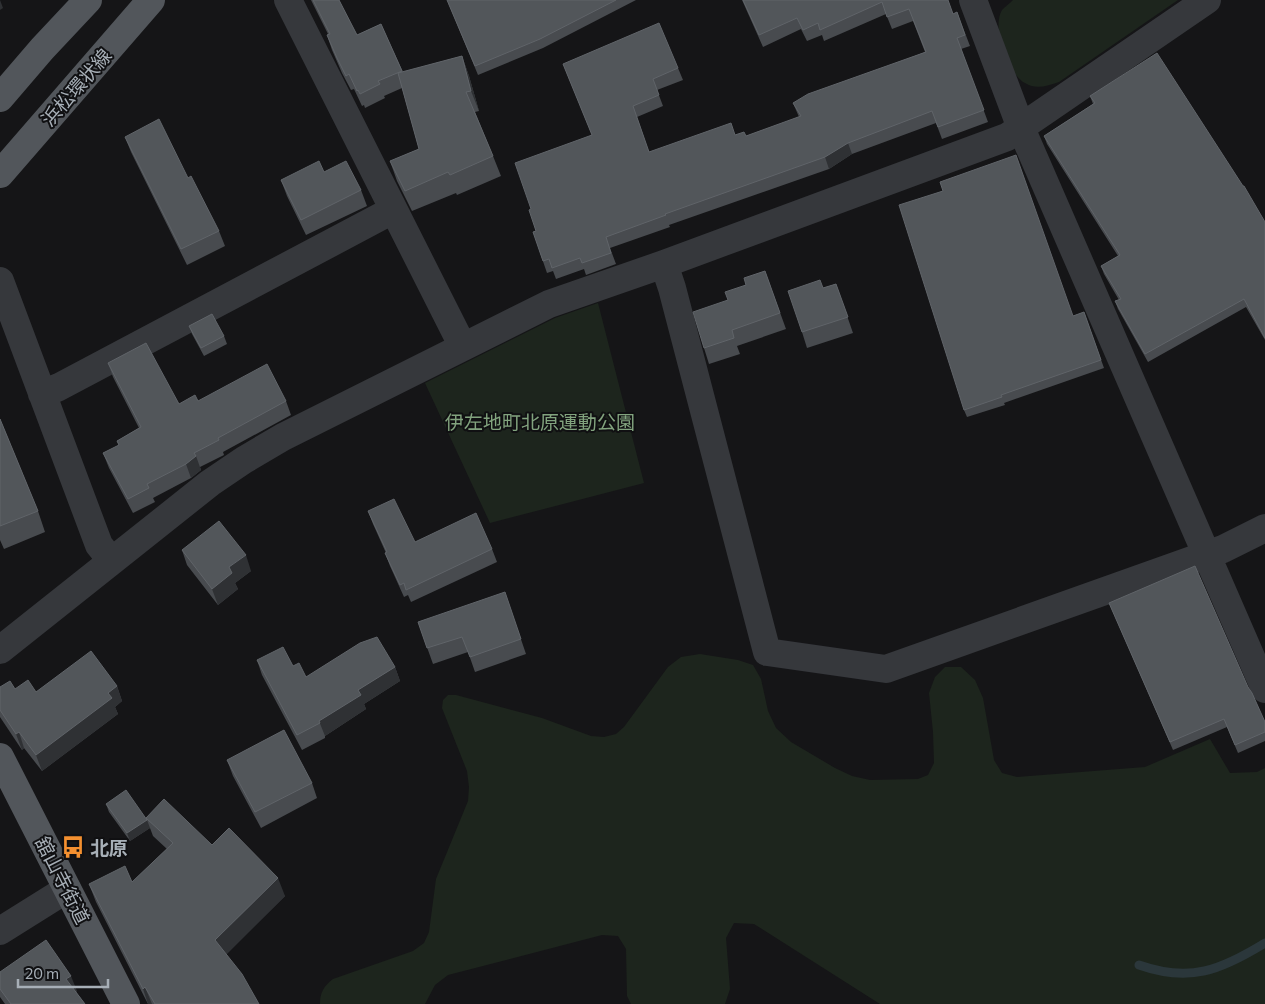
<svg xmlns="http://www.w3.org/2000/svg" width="1265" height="1004" font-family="Commissioner,'Noto Sans JP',sans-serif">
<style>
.green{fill:#1d251d}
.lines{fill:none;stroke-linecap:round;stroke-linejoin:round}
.stream{stroke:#2b373b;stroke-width:9}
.minor{stroke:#36383c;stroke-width:28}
.major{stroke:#52565b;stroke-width:28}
.wall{fill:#484b4f}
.shaded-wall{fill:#2f3134}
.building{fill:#52565a;stroke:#606469}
.labels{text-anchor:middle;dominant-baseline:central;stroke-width:4;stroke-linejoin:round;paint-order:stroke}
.street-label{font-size:19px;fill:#a7afb7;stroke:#101012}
.park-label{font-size:19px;fill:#82a37e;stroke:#101012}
.poi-label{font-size:19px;font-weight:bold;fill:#a7afb7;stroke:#101012;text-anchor:start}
</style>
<rect width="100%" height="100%" fill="#151517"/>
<!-- green -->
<path class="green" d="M1013,0H1178L1059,82C1047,86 1036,90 1025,83C1008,74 991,28 1002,10C1005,7 1010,3 1013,0Z
M598,303L644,483L490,523L425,383L555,318Z
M700,654L738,660L753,665L761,679L768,711L776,728L791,742L835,768L852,776L870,780L918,779L928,775L934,763L933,732L929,693L935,677L945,667H961L975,680L983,698L994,760L1002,773L1017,777L1145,767L1210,739L1230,773L1257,772L1265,768V1004H880L754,924L734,923L726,938L730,989L725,1004H631L627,996L626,949L618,936L602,935L448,975L435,985L425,1004H320C320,992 324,986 333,979L413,951L424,943L429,932L436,879L468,801L469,787L467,771L442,708L443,700L448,695H456L542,718L591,736L604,737L616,734L624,727L668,667L681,657Z"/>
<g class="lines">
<!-- stream -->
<path class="stream" d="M1139,965C1190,983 1221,970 1265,943"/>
<!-- minor -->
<path class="minor" d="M288,0L463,347
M973,0L1021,128L1265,689
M664,264L672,288L767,652L886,669L1223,549L1265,528
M0,281L99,545L112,561
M42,394L59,387L393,210
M0,650L210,483L244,460L283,437L549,304L664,264L1007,137L1207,0
M0,931L67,889"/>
<!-- major -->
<path class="major" d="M0,98L42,49L88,0
M0,174L151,0
M0,757L126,1004"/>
</g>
<!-- wall -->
<path class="wall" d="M311,0H339L357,35L381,24L403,72L462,56L469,76L479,111L475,112L493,156L501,176L457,195L456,193L412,211L397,181L390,161L419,149L402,88L384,96L385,98L365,108L364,105L362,106L354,89L351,90L342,73L332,50L327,35L328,34Z
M447,0H636L543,48L478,75Z
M742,0H948L953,14L957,12L970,46L961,49L988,122L942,139L936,123L852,154L829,169L669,225L670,227L610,248L616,264L586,275L584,269L556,279L553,271L547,273L533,232L536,231L531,209L592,135L563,64L678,68L683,80L657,90L663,106L637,117L649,152L735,135L746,136L799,117L793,103L925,52L913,21L892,29L886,14L824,41L822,35L807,41L801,29L763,47Z
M1090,96L1265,222V340L1246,307L1148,362L1118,309L1115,301L1119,300L1104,274L1101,266L1118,256L1047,144L1044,136L1093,104Z
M125,137L219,231L225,246L187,265L131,152Z
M324,172L361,190L367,206L306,235L287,196L281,180Z
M765,271L786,329L737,346L740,354L709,364L704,348L728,300L746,285Z
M836,284L853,333L807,348L802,332L823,288Z
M1084,312L1104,368L1004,403L1005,405L967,417L964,410L1073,316Z
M189,326L224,336L227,344L204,356L192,334Z
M108,363L179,404L198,401H286L291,415L223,452L224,455L200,467L201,470L191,478L153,498L155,502L133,513L109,468L103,453L119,446L117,441L139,428L113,377Z
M0,419L38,511L45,532L4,549L0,540Z
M368,511L415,542L492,549L497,562L411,602L408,595L404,597L390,566L385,553H386L373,524Z
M182,550L251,571L235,583L238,589L218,605L187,565Z
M1109,603L1248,687L1265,722V741L1238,753L1227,727L1173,750Z
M510,607L526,654L475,672L468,652L433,664L418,622Z
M257,660L293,666L306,677L395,667L400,681L364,704L366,709L325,736V738L302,750L262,675Z
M117,686L122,701L115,707L118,714L42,771L24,748L22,750L0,717V687L36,692Z
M227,760L312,783L317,798L261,828L233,776Z
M106,804L147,819L146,818L212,845L285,896L226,954L259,1004H148L96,902L89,884L132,882L167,849L153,836L150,828L130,841L109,812Z
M0,972L77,991L76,992L85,1004H5L0,997Z"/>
<!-- shaded-wall -->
<path class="shaded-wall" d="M0,0L3,8L0,10Z
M462,56L469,76L479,111L471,91Z
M848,143L852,154L829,169L825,157Z
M196,456L201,470L191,478L186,464Z
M246,555L251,571L235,583L238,589L218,605L212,589L229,567Z
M395,667L400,681L364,704L366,709L325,736L319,721L358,690Z
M117,686L122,701L115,707L118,714L42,771L36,755L108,693Z
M19,732L24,748L22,750L16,734Z
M147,820L150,828L130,841L127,833Z
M278,878L285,896L222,959L215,940Z
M71,976L77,991L72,995L66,979Z
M145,987L152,1004H148L143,989Z"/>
<!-- building -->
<path class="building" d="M313,0H339L357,35L381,24L402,71L378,81L380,84L360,94L358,90L357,91L349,74L346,76L337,58L327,35L330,34Z
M447,0H616L540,39L475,66Z
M743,0H948L953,14L957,12L965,35L957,38L984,110L938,127L932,111L848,143L825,157L665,214L666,215L606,237L611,253L582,263L580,258L552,268L549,259L543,261L533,232L536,231L529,210L531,209L515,163L592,135L563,64L659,23L678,68L653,79L659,95L633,106L649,152L731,123L735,135L744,132L746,136L801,116L793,103L808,94L926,52L909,9L887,17L882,2L820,30L818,23L803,30L797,18L759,35Z
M1157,53L1243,186H1244L1265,222V338L1244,299L1145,354L1115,301L1121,299L1101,266L1120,255L1044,136L1095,103L1090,96Z
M462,56L471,91L466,92L493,156L450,175L448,172L405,191L390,161L419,149L398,73Z
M159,119L188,178L191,176L219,231L181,249L125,137Z
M1016,155L1073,316L1084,312L1101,360L1001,395L1002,397L964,410L899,205L943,191L940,182Z
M319,161L324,172L346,161L361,190L301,220L281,180Z
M765,271L780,313L732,330L734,338L704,348L693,312L728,300L725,292L746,285L744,278Z
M820,280L823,288L836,284L848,317L802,332L788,291Z
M212,314L224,336L201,348L189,326Z
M146,343L179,404L195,395L198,401L267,364L286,401L218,438L219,440L194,453L196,456L186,464L147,484L149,488L128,499L103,453L119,445L117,441L141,427L108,363Z
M0,419L38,511L0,526Z
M394,499L415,542L476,513L492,549L406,590L404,583L400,585L385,553L387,552L368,511Z
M219,521L246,555L229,567L232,573L212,589L182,550Z
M1195,566L1248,687L1252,693L1265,722V732L1235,745L1224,719L1170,742L1109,603Z
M505,592L521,639L470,657L462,637L427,648L418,622Z
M377,637L395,667L358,690L361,695L319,721L320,723L297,735L257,660L283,647L293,666L299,663L306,677L360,643Z
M91,651L117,686L108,693L112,698L36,755L19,732L16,734L0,710V687L10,681L15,689L28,680L36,692Z
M284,730L312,783L255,812L227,760Z
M126,790L147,820L127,833L106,804Z
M164,799L212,845L229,828L278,878L215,940L242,974L259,1004H155L145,987L143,989L89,884L125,866L132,882L173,843L146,818Z
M46,940L71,976L66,979L85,1004H11L0,989V972Z"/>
<!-- icons -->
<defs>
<symbol id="bus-bare" viewBox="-9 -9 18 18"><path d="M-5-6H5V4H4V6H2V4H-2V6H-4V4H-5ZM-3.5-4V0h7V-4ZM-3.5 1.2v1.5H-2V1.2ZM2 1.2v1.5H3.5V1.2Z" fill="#f49030" stroke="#101012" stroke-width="2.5" paint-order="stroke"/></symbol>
</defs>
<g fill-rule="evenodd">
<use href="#bus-bare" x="57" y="831" width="32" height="32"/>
</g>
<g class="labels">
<!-- street labels -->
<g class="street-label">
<text transform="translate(76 87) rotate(-49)">浜松環状線</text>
<text transform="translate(63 880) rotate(63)">舘山寺街道</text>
</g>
<!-- park labels -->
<g class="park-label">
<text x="540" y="421">伊左地町北原運動公園</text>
</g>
<!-- poi labels -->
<g class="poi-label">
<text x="90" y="847">北原</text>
</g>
</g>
<!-- scale -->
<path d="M18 979v8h90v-8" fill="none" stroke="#a7afb7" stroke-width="2.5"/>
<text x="25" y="979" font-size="15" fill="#a7afb7" stroke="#101012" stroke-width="4" paint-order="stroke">20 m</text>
</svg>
